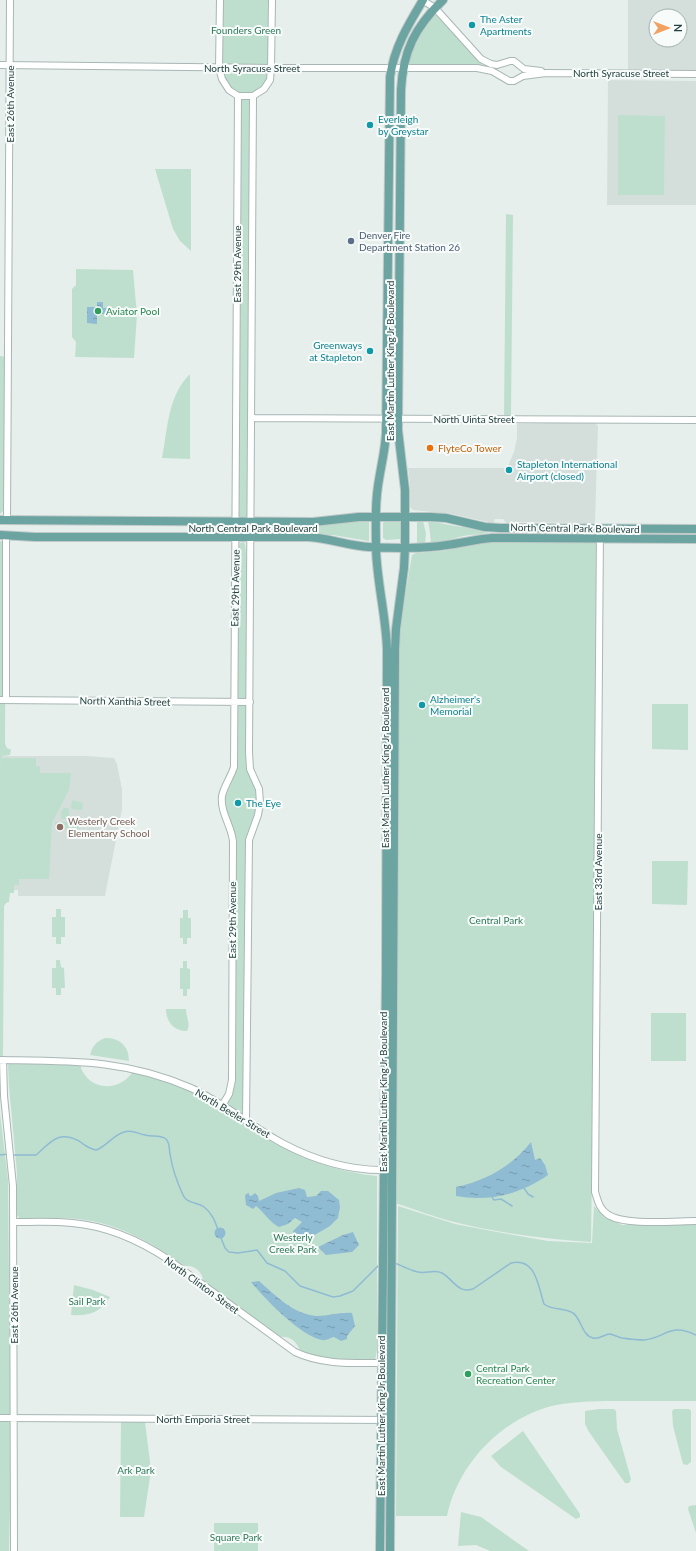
<svg xmlns="http://www.w3.org/2000/svg" width="696" height="1551" font-family="Lato,sans-serif">
<style>
.built{fill:#d4dfdc;fill-rule:evenodd}
.green{fill:#bfdfce}
.water{fill:url(#water-ripples)}
.lines{fill:none;stroke-linecap:round;stroke-linejoin:round}
.stream{stroke:#8fbbd3;stroke-width:1.5}
.minor-casing{stroke:#a8b7b5;stroke-width:8}
.major-casing{stroke:#c2cac9;stroke-width:10}
.minor{stroke:#fff;stroke-width:6}
.major{stroke:#6ba4a0;stroke-width:8}
.culture-dot{fill:#0f9aa8;stroke:#f7fbfa;stroke-width:1.5}
.service-dot{fill:#5c6f8a;stroke:#f7fbfa;stroke-width:1.5}
.leisure-dot{fill:#2e9e5b;stroke:#f7fbfa;stroke-width:1.5}
.food-dot{fill:#e8710a;stroke:#f7fbfa;stroke-width:1.5}
.education-dot{fill:#8d6e63;stroke:#f7fbfa;stroke-width:1.5}
.labels{text-anchor:middle;dominant-baseline:central;stroke-width:4;stroke-linejoin:round;paint-order:stroke}
.culture-label{font-size:10px;fill:#0d838f;stroke:#f7fbfa;text-anchor:start}
.park-label{font-size:10px;fill:#2e7959;stroke:#f7fbfa}
.street-label{font-size:10px;fill:#24413f;stroke:#f7fbfa}
.service-label{font-size:10px;fill:#4e5e75;stroke:#f7fbfa;text-anchor:start}
.leisure-label{font-size:10px;fill:#27864d;stroke:#f7fbfa;text-anchor:start}
.food-label{font-size:10px;fill:#c56008;stroke:#f7fbfa;text-anchor:start}
.education-label{font-size:10px;fill:#785e54;stroke:#f7fbfa;text-anchor:start}
</style>
<defs>
<pattern id="water-ripples" width="26" height="14" patternUnits="userSpaceOnUse"><rect width="26" height="14" fill="#8fbbd3"/><path d="M2 4q2-2 4 0t4 0M15 11q2-2 4 0t4 0" fill="none" stroke="#759aad"/></pattern>
</defs>
<rect width="100%" height="100%" fill="#e6efec"/>
<!-- built -->
<path class="built" d="M628,0H696V70H628ZM656,16H680V40H656Z
M608,80L696,81V205H607Z
M594,422L598,426L595,522L593,524L580,525L579,523L512,522L507,524L503,519H495L493,523L489,524L488,522L452,514L413,510L409,506L410,485L408,468H507L514,452L517,438V424Z
M2,756H87L114,758L117,764L122,789V809L105,896H18V890H14V893H1Z"/>
<!-- green -->
<path class="green" d="M220,0H272L270,80L253,96L250,522H235L238,96L222,79Z
M435,14L483,63L482,66H410L408,65C412,46 422,28 435,14Z
M618,115L665,116L664,195H618Z
M155,169H191V251L180,241L173,229Z
M506,214L513,215L511,416L504,415Z
M76,269L133,270L137,315L134,358L75,357L76,342L72,337V289L76,285Z
M0,356L8,357L3,511L0,514Z
M190,374V459L162,458C168,429 167,397 190,374Z
M369,519V541L333,535H319V524Z
M385,521L400,522L401,537L400,539L386,540L383,538V523Z
M417,521H423L426,533L425,544H417Z
M428,521L461,527H467L492,530C483,536 472,534 463,536C452,539 442,542 431,543L430,533Z
M301,524L308,525V535L264,534L257,533V527L287,526Z
M318,524V535H309V525Z
M0,541L6,543L5,744L7,748L11,750L10,755L2,756L1,780L2,758H36V766L40,767V773H71L69,790L52,823L49,879H19V885H14V893H10L9,902L6,903L4,906L3,1060H0Z
M501,541L596,543L595,958L591,1242C545,1239 498,1233 454,1222C434,1217 414,1209 395,1203L399,631L412,555L416,553L443,551L483,542Z
M244,542C247,546 247,579 248,588L250,769L259,795L251,831L246,1120L223,1104L229,1094L233,842L222,802L232,774L237,555L240,543Z
M652,704H688V750L652,749Z
M72,800L83,803L82,810L71,809Z
M64,808H69V819H61V812Z
M72,820L80,822L78,831L72,830Z
M55,822H69V829H55Z
M652,861H688L687,905L652,904Z
M56,909H61V917H65V937H61V944H56V937H52V917H56Z
M183,910H188V918H191V938H187V944H183V938H180V918H183Z
M56,960H60L61,967L64,968L65,988H61V995H56V988H52V968H56Z
M183,961H187V968L190,969V989H187V996H183V989H180V968H183Z
M166,1009H186C186,1017 191,1024 187,1031C174,1031 166,1022 166,1009Z
M651,1013H686V1061H651Z
M105,1038C120,1038 129,1046 129,1061L90,1055C92,1046 97,1041 105,1038Z
M11,1062L80,1063C81,1066 81,1070 83,1072C94,1092 122,1090 133,1071C160,1078 189,1087 212,1101C239,1118 264,1137 292,1152C318,1165 348,1173 377,1176V1350L375,1360L325,1359L314,1356L300,1350C295,1340 290,1336 278,1337L204,1282C201,1270 195,1265 183,1266C155,1244 121,1225 85,1220C64,1217 42,1219 20,1219L17,1215V1173L9,1086L8,1065Z
M0,1113L8,1180L11,1460L9,1551H0Z
M398,1206L455,1224L497,1232L548,1241L592,1243L594,1206L604,1217L622,1225H696V1401C672,1401 647,1401 623,1401C601,1401 578,1401 556,1405C503,1417 458,1463 447,1516H396Z
M74,1285L93,1290L110,1297C100,1313 89,1316 71,1315Z
M599,1409H614L616,1411L617,1429L631,1479L629,1483H625L589,1432L585,1424V1411Z
M674,1409H689L691,1411V1462L687,1465L683,1464L673,1426L672,1411Z
M121,1422H145L150,1462V1477L144,1517H120Z
M523,1431L580,1514V1517L576,1519L501,1467L491,1456Z
M696,1505V1533L688,1509L689,1506Z
M461,1512L481,1517L529,1551H490L476,1545L458,1546Z
M214,1523H258V1551H214Z"/>
<!-- water -->
<path class="water" d="M97,302H103V308H108V314H97V324L87,323V307H97Z
M531,1142L535,1160L540,1158L545,1165L548,1175C521,1194 489,1202 456,1196V1187C486,1181 512,1166 531,1142Z
M299,1188L305,1190L307,1197L316,1196L321,1191H328L339,1200L340,1207L338,1218L330,1226L306,1240L297,1239L293,1235V1231L302,1222L295,1218L288,1224L279,1227C269,1222 265,1213 256,1206L253,1209L246,1205L245,1196L246,1194L249,1193V1195L251,1196L255,1193L258,1196L259,1201L276,1193Z
M214.5 1233a5.5 5.5 0 1 1 11 0a5.5 5.5 0 1 1-11 0Z
M353,1232L359,1245L352,1252L326,1255L318,1247L343,1235Z
M259,1281C275,1295 294,1315 317,1316C329,1316 340,1312 352,1313L355,1326L347,1336V1339L341,1341L334,1337C330,1338 326,1341 322,1340C300,1336 265,1299 251,1282Z"/>
<g class="lines">
<!-- stream -->
<path class="stream" d="M0,1155L8,1154
M12,1155H36C51,1142 58,1130 79,1141C85,1145 89,1149 96,1150C106,1147 113,1135 124,1132C132,1129 138,1134 145,1135C152,1137 161,1135 166,1139C170,1143 169,1149 170,1154C172,1167 177,1182 183,1195C187,1204 197,1202 204,1207C212,1213 215,1221 218,1230
M524,1188L528,1194L533,1197
M492,1197L494,1200L501,1199L512,1206
M221,1238L225,1248L229,1252L238,1253L257,1250L267,1263L285,1271L300,1286L333,1297L340,1296L353,1291L379,1265
M395,1263C402,1266 409,1270 418,1272C426,1274 434,1269 442,1273C454,1280 458,1294 473,1289L511,1263C536,1257 538,1286 544,1304C553,1311 564,1307 573,1313C581,1318 582,1336 593,1338C599,1340 604,1334 610,1334C614,1335 618,1337 622,1338C629,1339 636,1340 644,1340C666,1338 669,1322 696,1335"/>
<defs>
<path id="minor" d="M220,0L219,68L222,79L229,90L238,96
M422,0L435,8L481,59L491,64L497,65L510,61H514L524,69L541,71
M0,65L271,68H477L492,71L509,81H514L523,76L546,73L696,74
M238,96H253L264,89L270,80L271,68L272,0
M252,418L696,420
M7,520L10,0
M600,528L595,1192C598,1201 599,1208 607,1214C623,1226 675,1221 696,1221
M0,700L250,702
M6,700V535
M0,1060C69,1061 126,1059 191,1088C224,1103 251,1126 282,1143C314,1160 351,1171 387,1170
M3,1060L4,1096L13,1186L14,1551
M223,1104L229,1094L232,1080L233,842C232,826 220,813 222,796C224,786 231,777 234,767L238,96
M246,1120L249,840L258,815L260,803L259,789L250,769L249,752L253,96
M14,1222C33,1222 53,1221 72,1223C108,1226 139,1240 169,1260L295,1352C323,1365 353,1363 383,1363
M0,1418L391,1420"/>
<path id="major" d="M0,520L313,522L359,517H431L446,518L485,527L500,528L696,529
M0,535L35,537H308C329,538 349,546 369,547C395,548 422,549 447,545C462,543 477,539 492,538L696,539
M380,1551L386,972L387,650C386,616 377,583 376,549C376,531 375,512 377,494C379,473 385,454 386,433L390,77C394,48 408,25 423,0
M390,1551L395,650L396,629L404,568L405,547V490L398,430L401,90C403,51 415,27 443,0"/>
</defs>
<!-- minor casing -->
<use href="#minor" class="minor-casing"/>
<!-- major casing -->
<use href="#major" class="major-casing"/>
<!-- minor -->
<use href="#minor" class="minor"/>
<!-- major -->
<use href="#major" class="major"/>
</g>
<!-- markers -->
<g class="culture-dot">
<circle cx="472" cy="25" r="4"/>
<circle cx="370" cy="125" r="4"/>
<circle cx="370" cy="351" r="4"/>
<circle cx="509" cy="470" r="4"/>
<circle cx="422" cy="705" r="4"/>
<circle cx="238" cy="803" r="4"/>
</g>
<circle class="service-dot" cx="351" cy="241" r="4"/>
<g class="leisure-dot">
<circle cx="98" cy="311" r="4"/>
<circle cx="468" cy="1374" r="4"/>
</g>
<circle class="food-dot" cx="430" cy="448" r="4"/>
<circle class="education-dot" cx="60" cy="827" r="4"/>
<g class="labels">
<!-- culture labels -->
<g class="culture-label">
<text x="480" y="19">The Aster<tspan x="480" dy="12">Apartments</tspan></text>
<text x="378" y="119">Everleigh<tspan x="378" dy="12">by Greystar</tspan></text>
<text x="362" y="345" text-anchor="end">Greenways<tspan x="362" dy="12">at Stapleton</tspan></text>
<text x="517" y="464">Stapleton International<tspan x="517" dy="12">Airport (closed)</tspan></text>
<text x="430" y="699">Alzheimer's<tspan x="430" dy="12">Memorial</tspan></text>
<text x="246" y="803">The Eye</text>
</g>
<!-- park labels -->
<g class="park-label">
<text x="246" y="30">Founders Green</text>
<text x="496" y="920">Central Park</text>
<text x="293" y="1237">Westerly<tspan x="293" dy="12">Creek Park</tspan></text>
<text x="87" y="1301">Sail Park</text>
<text x="136" y="1470">Ark Park</text>
<text x="236" y="1537">Square Park</text>
</g>
<!-- street labels -->
<g class="street-label">
<text x="252" y="68">North Syracuse Street</text>
<text x="621" y="73">North Syracuse Street</text>
<text transform="translate(10 104) rotate(-90)">East 26th Avenue</text>
<text transform="translate(237 264) rotate(-90)">East 29th Avenue</text>
<text transform="translate(390 361) rotate(-90)">East Martin Luther King Jr Boulevard</text>
<text x="474" y="419">North Uinta Street</text>
<text x="253" y="528">North Central Park Boulevard</text>
<text transform="translate(575 528) rotate(1)">North Central Park Boulevard</text>
<text transform="translate(235 588) rotate(-89)">East 29th Avenue</text>
<text transform="translate(125 701) rotate(1)">North Xanthia Street</text>
<text transform="translate(385 768) rotate(-90)">East Martin Luther King Jr Boulevard</text>
<text transform="translate(598 872) rotate(-90)">East 33rd Avenue</text>
<text transform="translate(232 920) rotate(-90)">East 29th Avenue</text>
<text transform="translate(383 1092) rotate(-90)">East Martin Luther King Jr Boulevard</text>
<text transform="translate(233 1113) rotate(31)">North Beeler Street</text>
<text transform="translate(202 1285) rotate(36)">North Clinton Street</text>
<text transform="translate(14 1305) rotate(-90)">East 26th Avenue</text>
<text transform="translate(381 1416) rotate(-90)">East Martin Luther King Jr Boulevard</text>
<text x="203" y="1419">North Emporia Street</text>
</g>
<!-- service labels -->
<g class="service-label">
<text x="359" y="235">Denver Fire<tspan x="359" dy="12">Department Station 26</tspan></text>
</g>
<!-- leisure labels -->
<g class="leisure-label">
<text x="106" y="311">Aviator Pool</text>
<text x="476" y="1368">Central Park<tspan x="476" dy="12">Recreation Center</tspan></text>
</g>
<!-- food labels -->
<g class="food-label">
<text x="438" y="448">FlyteCo Tower</text>
</g>
<!-- education labels -->
<g class="education-label">
<text x="68" y="821">Westerly Creek<tspan x="68" dy="12">Elementary School</tspan></text>
</g>
</g>
<!-- north arrow -->
<g transform="translate(668 28) rotate(90)"><circle r="19" fill="#f7fbfa" stroke="#a3b1af"/>
<path d="M0-3L7 15L0 10L-7 15Z" fill="#f2a161"/>
<text y="-6" font-size="11" font-weight="bold" text-anchor="middle" fill="#24413f">N</text>
</g>
</svg>
